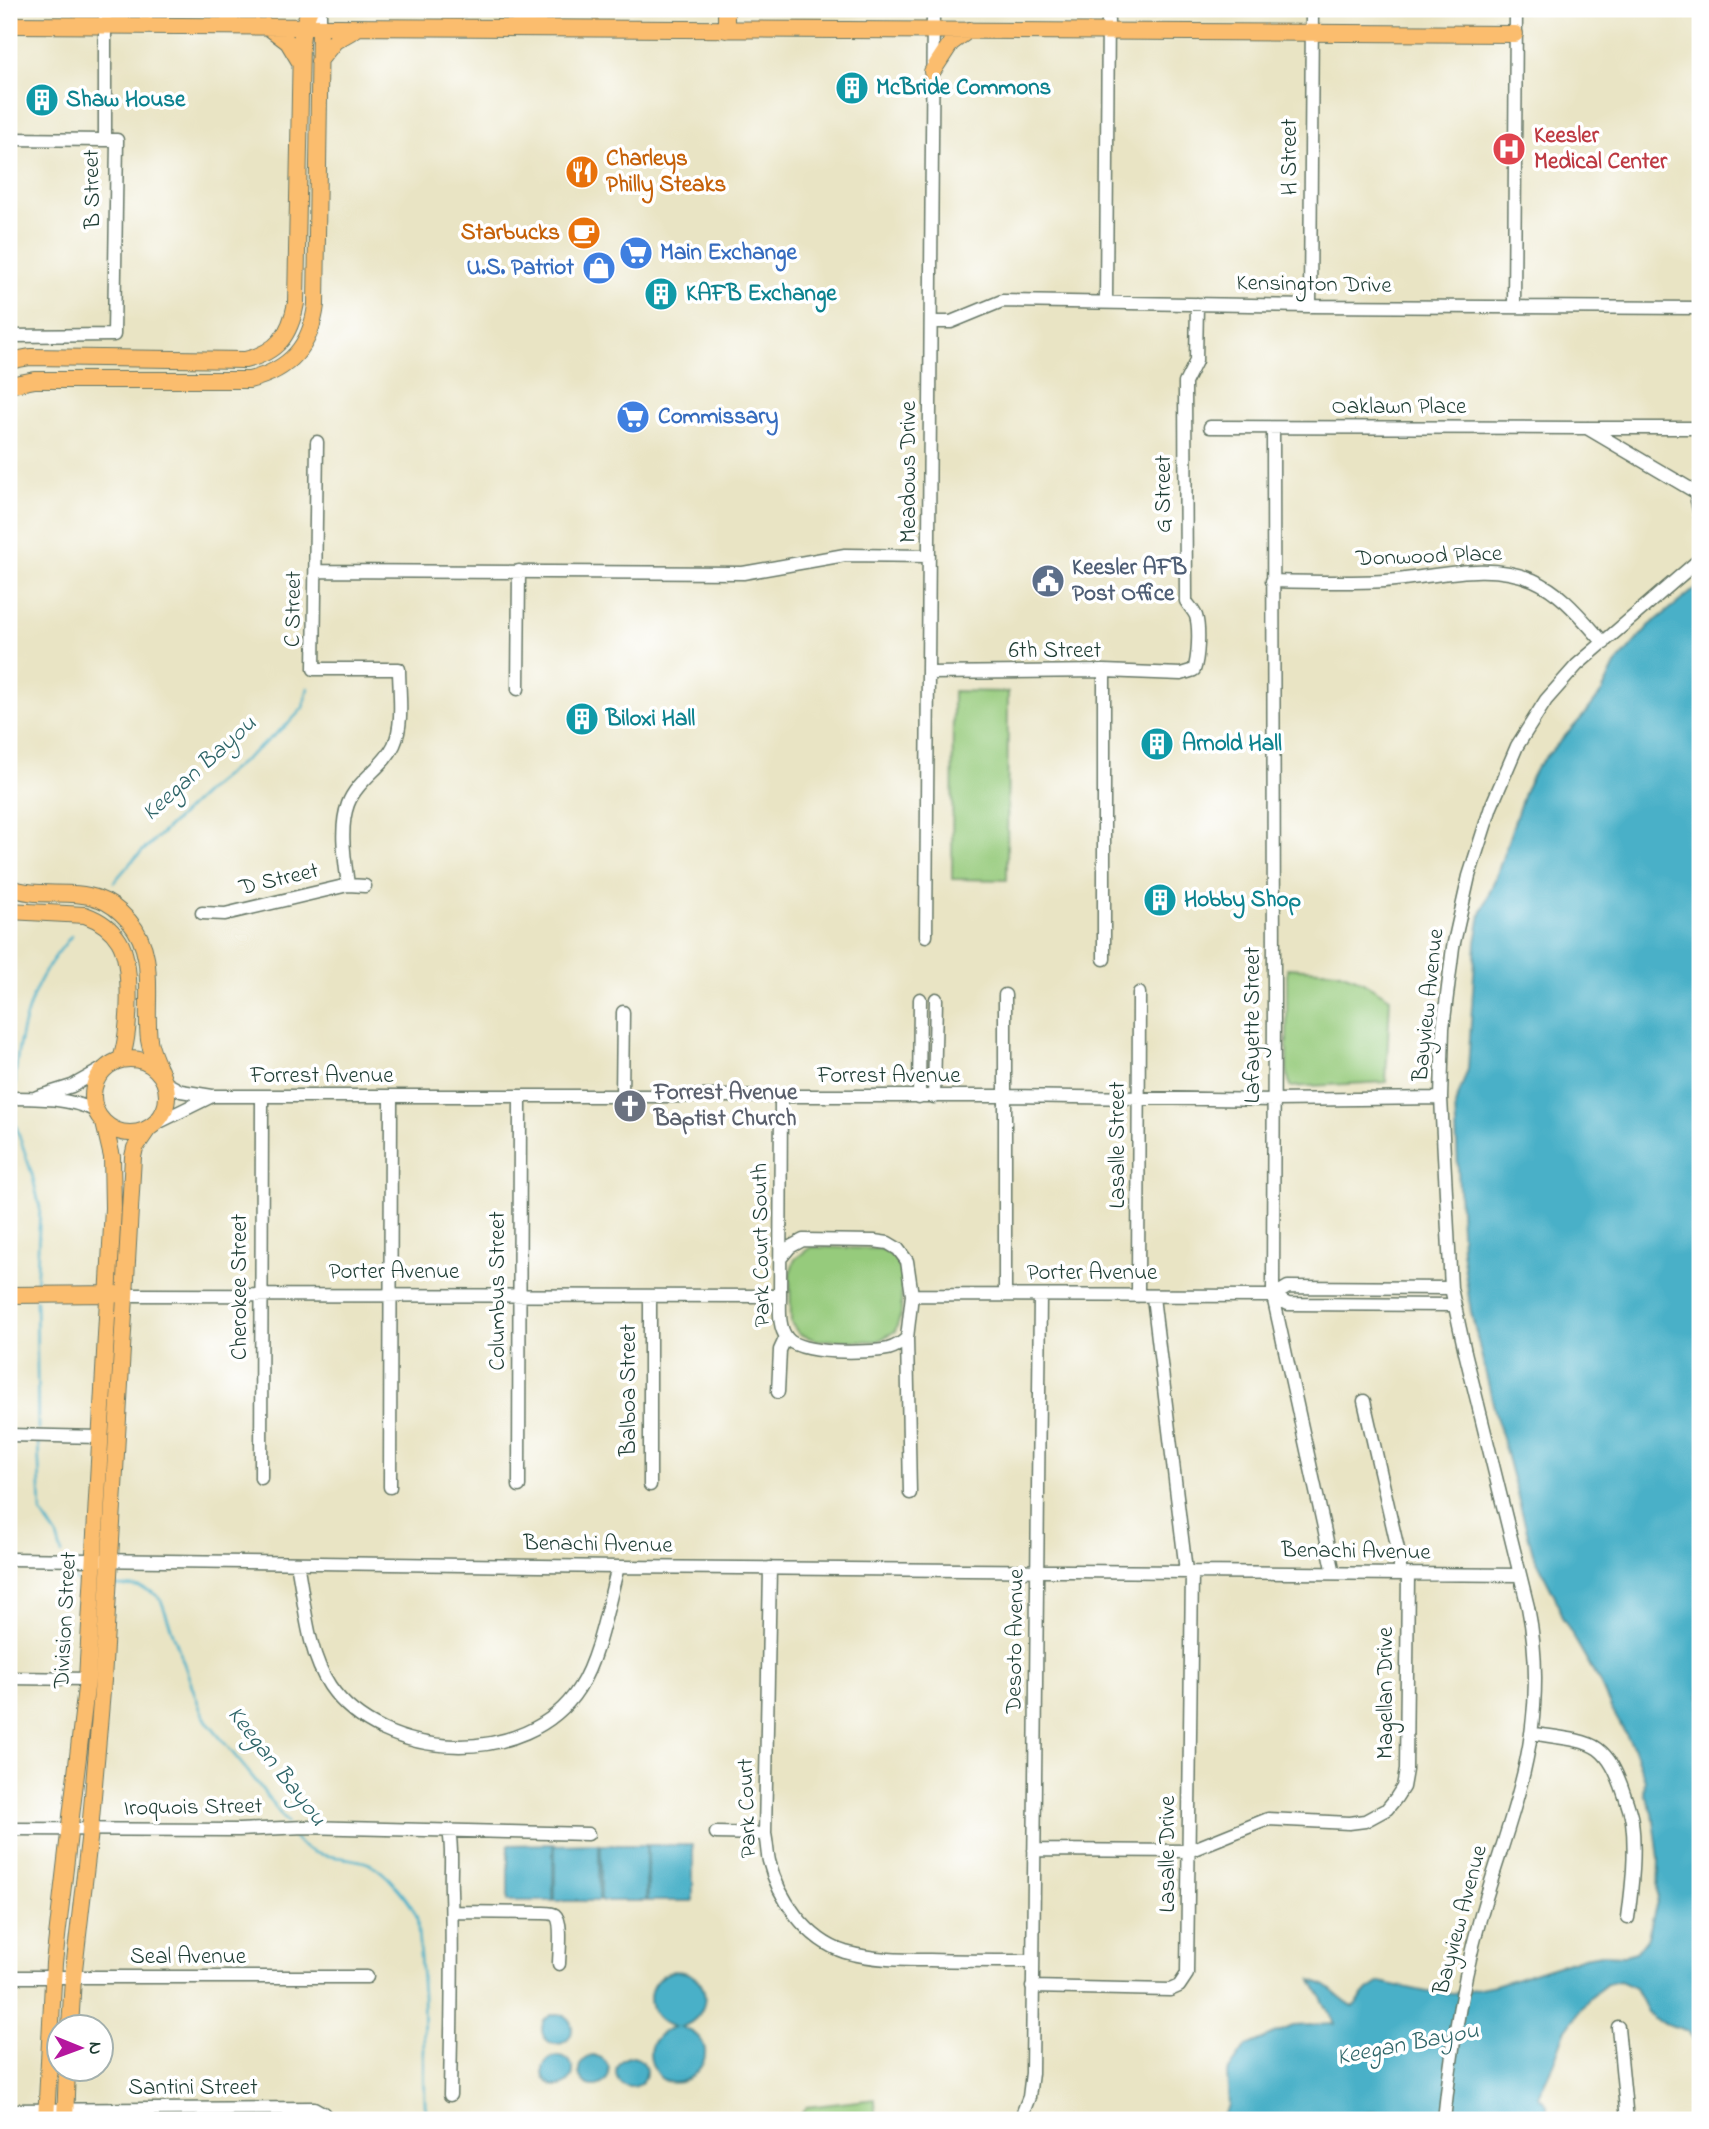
<svg xmlns="http://www.w3.org/2000/svg" width="1709" height="2129" font-family="'Indie Flower',sans-serif">
<style>
.green{fill:#96cb7c;stroke:#5a8458;stroke-width:2}
.water{fill:#49b0c8;stroke:#34767e;stroke-width:2}
.lines{fill:none;stroke-linecap:round;stroke-linejoin:round}
.stream{stroke:#49b0c8;stroke-width:2.5}
.minor-casing{stroke:#676;stroke-width:15}
.major-casing{stroke:#676;stroke-width:18}
.minor{stroke:#fff;stroke-width:12}
.major{stroke:#fbbd6e;stroke-width:16}
.labels{text-anchor:middle;dominant-baseline:central;stroke-width:7;stroke-linejoin:round;paint-order:stroke}
.culture-label{font-size:23px;font-weight:bold;fill:#0d838f;stroke:#fff;text-anchor:start}
.health-label{font-size:23px;font-weight:bold;fill:#be3a42;stroke:#fff;text-anchor:start}
.street-label{font-size:23px;fill:#1f3d34;stroke:#fff}
.food-label{font-size:23px;font-weight:bold;fill:#c56008;stroke:#fff;text-anchor:start}
.shop-label{font-size:23px;font-weight:bold;fill:#366cbe;stroke:#fff;text-anchor:start}
.service-label{font-size:23px;font-weight:bold;fill:#4e5e75;stroke:#fff;text-anchor:start}
.worship-label{font-size:23px;font-weight:bold;fill:#5b616d;stroke:#fff;text-anchor:start}
.water-label{font-size:24px;font-style:italic;fill:#2e6568;stroke:#fff}
</style>
<rect width="100%" height="100%" fill="#fff"/>
<filter id="ink" filterUnits="userSpaceOnUse"><feTurbulence type="fractalNoise" baseFrequency=".0143" numOctaves="2"/><feDisplacementMap in="SourceGraphic" scale="14" xChannelSelector="R" yChannelSelector="G"/><feConvolveMatrix kernelMatrix="1 2 1 2 8 2 1 2 1" color-interpolation-filters="sRGB"/></filter>
<filter id="wash" filterUnits="userSpaceOnUse"><feTurbulence type="fractalNoise" baseFrequency=".00686" numOctaves="4" result="noise"/><feDisplacementMap in="SourceGraphic" scale="28" xChannelSelector="R" yChannelSelector="G"/><feGaussianBlur stdDeviation="1.57" result="paint"/><feColorMatrix in="noise" values="0 0 0 0 0 0 0 0 0 0 0 0 0 0 0 0 0 1.4 0 .05"/><feComposite in="paint" operator="in"/></filter>
<g filter="url(#wash)">
<rect width="100%" height="100%" fill="#e9e4c4"/>
<!-- green -->
<path class="green" d="M953,691L1008,692L1007,880L952,879Z
M1287,968L1337,971L1356,978L1390,998L1386,1082L1290,1087L1287,1069Z
M811,1247L881,1249L894,1257L902,1273L901,1314L895,1331L878,1341L816,1340L799,1334L791,1323L790,1273L795,1259Z
M875,2099L876,2120H784L798,2119L806,2107Z"/>
<!-- water -->
<path class="water" d="M1700,585V2066L1694,2040L1688,2031L1658,2021L1647,2012L1635,1988L1619,1981L1607,1984L1590,1997L1565,2031L1553,2064L1538,2096L1547,2105V2113L1536,2120H1394C1380,2109 1366,2110 1351,2120H1220L1229,2105L1227,2073L1246,2046L1293,2026L1335,2024L1312,1980C1332,1986 1336,1998 1353,2007L1368,1990L1380,1982L1427,1992L1454,1993L1495,1985L1584,1957L1601,1954L1625,1955L1636,1952L1648,1937L1658,1897L1659,1858L1653,1812L1644,1793L1645,1780L1633,1747L1611,1708L1600,1683L1562,1617L1555,1596L1533,1553L1497,1420L1471,1312L1462,1251L1455,1105L1468,1069L1476,942L1481,914L1498,871L1525,790L1537,767L1585,714L1602,692L1615,665L1649,626Z
M553,1844V1901H508V1845Z
M599,1844V1901H555V1845Z
M601,1845H646V1901H601Z
M648,1845H693V1901H648Z
M674,1971C712,1971 715,2016 681,2027C742,2048 670,2115 652,2064C645,2045 658,2032 674,2027C643,2017 641,1980 674,1971Z
M542 2029a15 15 0 1 1 30 0a15 15 0 1 1-30 0Z
M543 2071a15 15 0 1 1 30 0a15 15 0 1 1-30 0Z
M579 2071a15 15 0 1 1 30 0a15 15 0 1 1-30 0Z
M616 2072a15 15 0 1 1 30 0a15 15 0 1 1-30 0Z"/>
<g class="lines">
<!-- stream -->
<path class="stream" d="M114,882L132,861L210,788L288,724L303,708L308,688
M15,1094C14,1057 25,1004 45,972C52,959 62,948 71,936
M15,1101V1123L32,1174L40,1208L36,1290
M36,1300L38,1430
M38,1440L41,1512L57,1537L62,1554
M65,1564C68,1574 74,1583 86,1584
M113,1586C131,1587 149,1585 161,1600L201,1711L208,1723L255,1780L287,1823
M291,1832C307,1864 345,1853 370,1864C385,1871 412,1902 417,1918L423,1995L425,2104L427,2120"/>
</g>
</g>
<g filter="url(#ink)">
<g class="lines">
<defs>
<path id="minor" d="M320,27V9
M523,28L524,9
M9,139L105,140
M1106,302L1108,9
M1310,306L1312,9
M1514,307L1516,9
M931,322H951L1002,301L1310,306L1700,308
M9,336L114,335L117,140H105V9
M1210,427L1587,428L1699,494
M1273,428L1274,997L1273,1296L1334,1573
M1588,428H1700
M317,442L314,669H399C399,692 404,723 394,745C384,767 357,780 348,804C339,828 345,861 348,885
M1700,489L1697,501L1700,516
M316,571L743,573L845,555L929,556
M1272,581C1310,582 1348,583 1385,581C1433,578 1486,560 1533,580C1563,593 1583,620 1604,643
M1104,671V959
M929,673L1104,671L1181,674L1194,670C1198,659 1200,629 1196,616C1194,611 1189,606 1186,601L1185,383L1196,361L1197,304
M518,689L519,571
M202,913L225,914L348,885L365,886
M926,936L933,9
M166,1083L181,1091L212,1096H1005L1274,1100L1441,1098
M37,1097L72,1086L104,1068
M622,1097L623,1012
M781,1097L780,1296C780,1309 778,1327 787,1338C799,1355 869,1353 888,1349C895,1347 902,1343 907,1338
M919,1097L920,999
M934,1097L936,999
M9,1098C39,1098 70,1098 96,1111
M157,1123L210,1097
M780,1259L790,1247L803,1240L874,1241L888,1243L898,1249L907,1261L912,1295L907,1338L910,1493
M124,1295L780,1296
M912,1295L1273,1296L1288,1287L1451,1288
M1005,1295V995
M1138,1296L1139,993
M1273,1296L1288,1304L1454,1305
M1153,1297L1186,1571
M778,1392L780,1350L786,1337
M1364,1401L1400,1558V1574
M9,1435L99,1437
M261,1478L262,1096
M650,1485V1296
M519,1486L520,1096
M390,1487L391,1097
M9,1559L618,1567L1520,1575
M297,1563C305,1603 307,1652 330,1686C382,1762 528,1769 579,1688C599,1657 608,1603 618,1567
M770,1568L765,1834C767,1843 767,1852 769,1861C778,1898 807,1940 845,1952C873,1960 902,1960 930,1960C964,1961 998,1961 1032,1961
M9,1678L87,1679
M1531,1733C1550,1737 1583,1738 1598,1749C1610,1758 1616,1772 1621,1785C1625,1797 1630,1809 1632,1821C1636,1852 1632,1887 1628,1918
M9,1829L239,1830L304,1827L588,1834
M449,1831C453,1850 450,1871 451,1890C453,1958 451,2027 450,2095
M716,1833L765,1834
M1034,1850L1189,1851L1268,1819L1349,1823L1365,1821L1387,1809L1396,1798L1403,1787L1406,1770L1408,1574
M452,1912L543,1913C547,1913 552,1913 555,1915C563,1921 559,1954 559,1964
M9,1977H367
M1032,1987L1170,1990L1179,1986L1187,1974L1192,1572
M1618,2027L1627,2120
M9,2110L314,2108L323,2113L329,2120
M1020,2120L1029,2097L1032,2073L1040,1296
M1444,2120C1451,2051 1462,1982 1481,1915C1493,1872 1509,1830 1520,1787C1536,1728 1540,1667 1528,1607L1465,1352L1451,1288L1441,1098L1443,1028L1453,947L1469,876L1491,807L1517,746L1546,700L1577,665L1700,559"/>
<path id="major" d="M9,25L1515,34
M267,26L288,42L300,62
M726,30V9
M319,61L335,41L356,29
M932,72L951,43L969,30
M9,361L30,357L245,360C278,352 290,335 296,303L301,43L303,27L310,9
M9,385L35,380H249C290,370 311,346 316,305L320,27
M9,887C37,899 70,888 99,899C111,903 120,911 129,921C158,954 144,1000 149,1040C151,1053 157,1064 162,1075
M9,911L85,915C99,920 111,928 119,941C133,963 130,1035 121,1059
M93 1096a37 37 0 1 1 74 0a37 37 0 1 1-74 0Z
M9,1295L118,1294
M70,2028L73,1978L90,1831L103,1680L133,1157L135,1148L148,1129
M46,2120L54,1963L87,1679L113,1208L112,1157L104,1123
M65,2120L67,2070"/>
</defs>
<!-- minor casing -->
<use href="#minor" class="minor-casing"/>
<!-- major casing -->
<use href="#major" class="major-casing"/>
<!-- minor -->
<use href="#minor" class="minor"/>
<!-- major -->
<use href="#major" class="major"/>
</g>
</g>
<!-- icons -->
<defs>
<symbol id="building-disc" viewBox="-11 -11 22 22"><circle r="9.5" fill="#0f9aa8" stroke="#fff"/><path d="M-4-6H4V6H1V3H-1V6H-4ZM-2.5-4.3h1.7v1.8h-1.7ZM.8-4.3h1.7v1.8H.8ZM-2.5-1h1.7V.8h-1.7ZM.8-1h1.7V.8H.8Z" fill="#fff"/></symbol>
<symbol id="hospital-disc" viewBox="-11 -11 22 22"><circle r="9.5" fill="#e0444e" stroke="#fff"/><path d="M-5-5h3v3.5h4V-5h3V5h-3V1.5h-4V5h-3Z" fill="#fff"/></symbol>
<symbol id="restaurant-disc" viewBox="-11 -11 22 22"><circle r="9.5" fill="#e8710a" stroke="#fff"/><path d="M-5-6h1v4h1v-4h1v4h1v-4h1v5L-1.5 .5V6h-2V.5L-5-1ZM5-6V6H3V1.5H1.5Q1.5-4 5-6Z" fill="#fff"/></symbol>
<symbol id="cafe-disc" viewBox="-11 -11 22 22"><circle r="9.5" fill="#e8710a" stroke="#fff"/><path d="M-5.5-4.5H6V0H3Q3 3.5 0 3.5H-2.5Q-5.5 3.5-5.5 0ZM3-3.2v2h1.7v-2ZM-6 4.5H4V6H-6Z" fill="#fff"/></symbol>
<symbol id="supermarket-disc" viewBox="-11 -11 22 22"><circle r="9.5" fill="#3f7fe0" stroke="#fff"/><path d="M-6-5.5h2.5l.6 2H6L4.5 2H-2.5L-4.4-4H-6ZM-1.5 3.2a1.3 1.3 0 1 0 .1 0ZM3 3.2a1.3 1.3 0 1 0 .1 0Z" fill="#fff"/></symbol>
<symbol id="shop-disc" viewBox="-11 -11 22 22"><circle r="9.5" fill="#3f7fe0" stroke="#fff"/><path d="M-5-2.5h2.3a2.7 3.5 0 0 1 5.4 0H5L5.5 6h-11ZM-1.5-2.5h3a1.5 2.3 0 0 0-3 0Z" fill="#fff"/></symbol>
<symbol id="civic-disc" viewBox="-11 -11 22 22"><circle r="9.5" fill="#5c6f8a" stroke="#fff"/><path d="M-.6-6.5H3V-4.5H.6V-3L4-1V1h2V6H-6V1h2V-1L-.6-3ZM-1.2 2.5V6h2.4V2.5Z" fill="#fff"/></symbol>
<symbol id="church-disc" viewBox="-11 -11 22 22"><circle r="9.5" fill="#6b7280" stroke="#fff"/><path d="M-1.2-6h2.4v3.5h3.3v2.4h-3.3V6h-2.4V-.1h-3.3v-2.4h3.3Z" fill="#fff"/></symbol>
</defs>
<g fill-rule="evenodd">
<use href="#building-disc" x="833" y="69" width="38" height="38"/>
<use href="#building-disc" x="23" y="81" width="38" height="38"/>
<use href="#hospital-disc" x="1490" y="130" width="38" height="38"/>
<use href="#restaurant-disc" x="563" y="153" width="38" height="38"/>
<use href="#cafe-disc" x="565" y="214" width="38" height="38"/>
<use href="#supermarket-disc" x="617" y="234" width="38" height="38"/>
<use href="#shop-disc" x="580" y="249" width="38" height="38"/>
<use href="#building-disc" x="642" y="275" width="38" height="38"/>
<use href="#supermarket-disc" x="614" y="398" width="38" height="38"/>
<use href="#civic-disc" x="1029" y="562" width="38" height="38"/>
<use href="#building-disc" x="563" y="700" width="38" height="38"/>
<use href="#building-disc" x="1138" y="725" width="38" height="38"/>
<use href="#building-disc" x="1141" y="881" width="38" height="38"/>
<use href="#church-disc" x="611" y="1087" width="38" height="38"/>
</g>
<g class="labels">
<!-- culture labels -->
<g class="culture-label">
<text x="876" y="88">McBride Commons</text>
<text x="66" y="100">Shaw House</text>
<text x="686" y="294">KAFB Exchange</text>
<text x="606" y="719">Biloxi Hall</text>
<text x="1182" y="744">Arnold Hall</text>
<text x="1184" y="900">Hobby Shop</text>
</g>
<!-- health labels -->
<g class="health-label">
<text x="1534" y="136">Keesler<tspan x="1534" dy="26">Medical Center</tspan></text>
</g>
<!-- street labels -->
<g class="street-label">
<text transform="translate(1290 157) rotate(-90)">H Street</text>
<text transform="translate(93 189) rotate(-91)">B Street</text>
<text transform="translate(1314 285) rotate(1)">Kensington Drive</text>
<text x="1399" y="407">Oaklawn Place</text>
<text transform="translate(909 472) rotate(-90)">Meadows Drive</text>
<text transform="translate(1164 494) rotate(-90)">G Street</text>
<text transform="translate(1429 557) rotate(-2)">Donwood Place</text>
<text transform="translate(294 609) rotate(-89)">C Street</text>
<text x="1055" y="651">6th Street</text>
<text transform="translate(279 880) rotate(-13)">D Street</text>
<text transform="translate(1429 1005) rotate(-84)">Bayview Avenue</text>
<text transform="translate(1253 1025) rotate(-90)">Lafayette Street</text>
<text x="322" y="1076">Forrest Avenue</text>
<text x="889" y="1076">Forrest Avenue</text>
<text transform="translate(1118 1145) rotate(-90)">Lasalle Street</text>
<text transform="translate(762 1245) rotate(-91)">Park Court South</text>
<text x="394" y="1272">Porter Avenue</text>
<text x="1092" y="1273">Porter Avenue</text>
<text transform="translate(240 1287) rotate(-90)">Cherokee Street</text>
<text transform="translate(498 1291) rotate(-90)">Columbus Street</text>
<text transform="translate(629 1390) rotate(-90)">Balboa Street</text>
<text transform="translate(598 1545) rotate(1)">Benachi Avenue</text>
<text transform="translate(1356 1552) rotate(1)">Benachi Avenue</text>
<text transform="translate(66 1620) rotate(-87)">Division Street</text>
<text transform="translate(1016 1641) rotate(-89)">Desoto Avenue</text>
<text transform="translate(1386 1693) rotate(-90)">Magellan Drive</text>
<text transform="translate(193 1808) rotate(-1)">Iroquois Street</text>
<text transform="translate(748 1808) rotate(-92)">Park Court</text>
<text transform="translate(1168 1854) rotate(-90)">Lasalle Drive</text>
<text transform="translate(1461 1920) rotate(-75)">Bayview Avenue</text>
<text x="188" y="1957">Seal Avenue</text>
<text x="193" y="2088">Santini Street</text>
</g>
<!-- food labels -->
<g class="food-label">
<text x="606" y="159">Charleys<tspan x="606" dy="26">Philly Steaks</tspan></text>
<text x="560" y="233" text-anchor="end">Starbucks</text>
</g>
<!-- shop labels -->
<g class="shop-label">
<text x="660" y="253">Main Exchange</text>
<text x="574" y="268" text-anchor="end">U.S. Patriot</text>
<text x="658" y="417">Commissary</text>
</g>
<!-- service labels -->
<g class="service-label">
<text x="1072" y="568">Keesler AFB<tspan x="1072" dy="26">Post Office</tspan></text>
</g>
<!-- worship labels -->
<g class="worship-label">
<text x="654" y="1093">Forrest Avenue<tspan x="654" dy="26">Baptist Church</tspan></text>
</g>
<!-- water labels -->
<g class="water-label">
<text transform="translate(200 769) rotate(-42)">Keegan Bayou</text>
<text transform="translate(276 1767) rotate(52)">Keegan Bayou</text>
<text transform="translate(1408 2045) rotate(-11)">Keegan Bayou</text>
</g>
</g>
<!-- margin -->
<rect width="1709" height="2129" fill="none" stroke="#fff" stroke-width="35"/>
<!-- north arrow -->
<g transform="translate(80 2048) rotate(91)"><circle r="33" fill="#ffffff" stroke="#a5b1ae" stroke-width="2"/>
<path d="M0-5L12 26L0 18L-12 26Z" fill="#b5179e"/>
<text y="-10" font-size="19" font-weight="bold" text-anchor="middle" fill="#1f3d34">N</text>
</g>
</svg>
